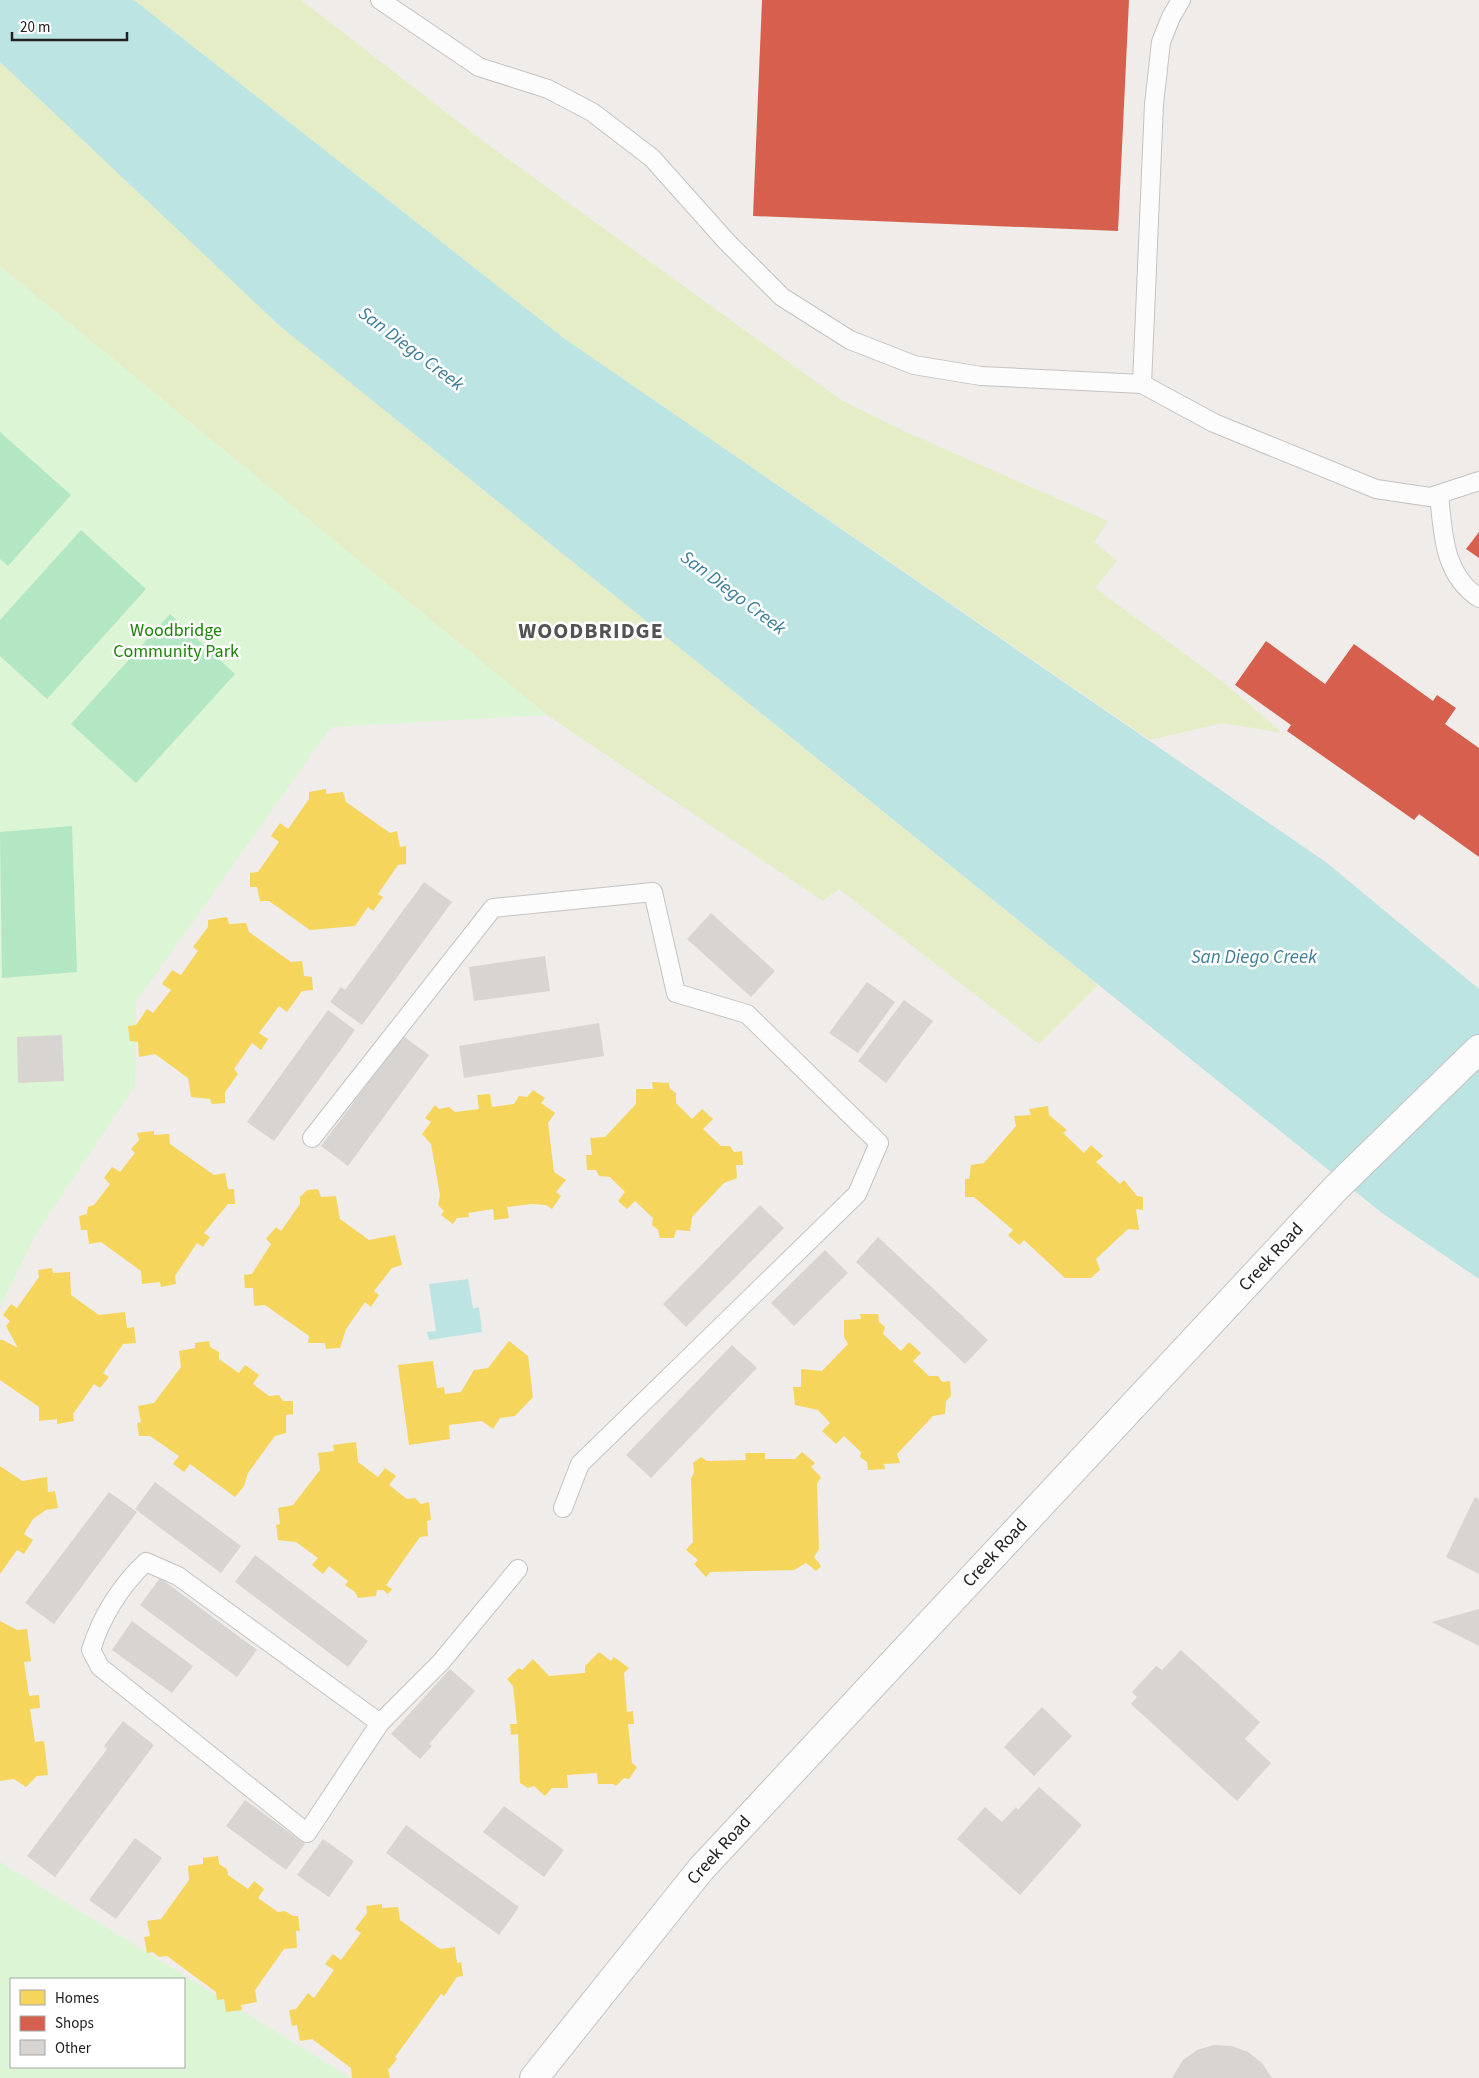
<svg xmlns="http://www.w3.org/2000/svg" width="1479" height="2078" font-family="'Source Sans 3',sans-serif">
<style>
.grass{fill:#e5edc7}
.park{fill:#dcf5d4;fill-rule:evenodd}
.pitch{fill:#b3e7c4}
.water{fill:#bce4e2}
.homes{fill:#f6d55c}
.shops{fill:#d6604d}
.building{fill:#d7d4d2}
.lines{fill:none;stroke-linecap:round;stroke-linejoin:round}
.service-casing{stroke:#c4c3c1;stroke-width:20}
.tertiary-casing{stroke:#c4c3c1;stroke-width:30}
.service{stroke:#fdfcfc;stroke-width:18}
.tertiary{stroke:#fdfcfc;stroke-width:28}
.labels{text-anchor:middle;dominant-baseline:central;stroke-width:5;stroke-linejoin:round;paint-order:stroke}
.park-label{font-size:18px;fill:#1c8507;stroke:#fff}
.street-label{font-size:18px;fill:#202020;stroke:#fff}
.water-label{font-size:19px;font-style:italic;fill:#3d7e94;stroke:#fff}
.district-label{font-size:22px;font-weight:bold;letter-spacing:1px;fill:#535353;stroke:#fff}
</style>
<rect width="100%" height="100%" fill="#efece9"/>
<!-- grass -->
<path class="grass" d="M134,0H301L483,141L841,400L908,433L1108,521L1094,542L1117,561L1095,588L1223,682L1282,733L1223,723L1150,740L565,339Z
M0,62L281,327L1098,985L1039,1044L839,889L823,901L547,715L0,266Z"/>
<!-- park -->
<path class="park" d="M0,266L547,715L331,727L136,1002L135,1086L36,1234L0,1307Z
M0,1862L351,2078H0ZM11,1979H184V2067H11Z"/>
<!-- pitch -->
<path class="pitch" d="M0,432L71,495L8,566L0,559Z
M81,530L146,589L47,699L0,656V620Z
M170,614L235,674L136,783L71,724Z
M72,826L77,972L2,978L0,832Z"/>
<!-- water -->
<path class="water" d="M0,0H134L565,339L1327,863L1479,989V1279L1382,1213L281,327L0,62Z
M468,1279L473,1308L479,1307L482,1332L429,1340L427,1332L436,1331L429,1284Z"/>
<!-- homes -->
<path class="homes" d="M326,789V794L343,792L346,802L390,833L397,831L400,847L406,846V864L398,865L378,894L383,897L373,911L368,907L355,926L310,930L269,901H260L257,887H250V873L258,872L279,842L271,836L280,823L288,829L309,799V792Z
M227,917L229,924L246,923L249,932L291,962L302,961L304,976L312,977L313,990L302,991L287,1012L279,1006L259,1033L268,1039L261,1050L252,1043L234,1069L238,1074L225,1092V1103L212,1104L210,1099L191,1097L188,1078L155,1054L139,1057L138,1042L130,1041L128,1026L136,1025L147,1009L153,1013L171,990L162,984L172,970L181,975L198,951L193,947L208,927V920Z
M652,1082L669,1083L670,1089L676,1093V1103L692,1119L702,1109L713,1119L703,1129L721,1146H730L734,1152L742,1151L743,1165H736L737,1178L724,1183L692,1217L690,1231L676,1230L674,1238H660L658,1230L652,1225L653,1218L635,1201L627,1209L618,1201L625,1192L610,1177L599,1176L596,1170H587L586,1155H592L590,1138L605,1137L636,1104V1089H653Z
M533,1090L545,1098L541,1103L555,1113L548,1123L554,1172L566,1180L556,1192L561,1196L552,1209L546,1205L531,1204L507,1207L509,1218L494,1220L493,1209L468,1213L469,1217L457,1218L453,1224L441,1215L444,1211L438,1205L440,1195L431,1144L422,1134L431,1122L425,1118L435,1105L439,1109L449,1107L455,1112L479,1109L477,1095L490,1094L492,1107L514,1104L519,1096L527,1097Z
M1048,1106L1049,1115L1067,1130L1063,1133L1084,1153L1091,1145L1103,1156L1096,1162L1120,1184L1124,1180L1137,1196L1143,1197V1210L1136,1209L1139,1230L1128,1229L1096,1259L1100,1270L1091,1278H1065L1024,1240L1019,1245L1008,1235L1013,1230L974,1197H965V1179H969L971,1165L984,1163L1016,1126L1014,1116L1031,1115L1029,1109Z
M154,1131V1135L169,1134L170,1144L214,1175L225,1173L228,1189H234L235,1204H228L204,1233L210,1237L203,1247L197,1243L175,1276L176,1284L161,1287L160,1282L142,1284L141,1271L101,1242L89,1244L87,1230H81L79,1216L87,1214L88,1207L94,1205L110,1184L104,1178L112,1167L120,1172L135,1153L131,1149L139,1140L137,1133Z
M318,1189L321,1197L336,1196L340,1219L369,1240L395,1235L402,1265L392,1268L374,1291L379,1295L371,1307L365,1302L346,1329L340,1348L326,1349L325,1343H308L309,1336L265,1305L254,1306L253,1288H245L244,1275L252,1274L271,1244L266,1239L276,1227L281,1231L300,1204V1197L307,1190Z
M52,1268L53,1273L70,1272L71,1295L99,1315L125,1312L127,1328L134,1327L136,1343L123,1344L103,1373L109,1377L100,1388L94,1384L73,1414L74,1421L57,1424V1419L39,1421V1407L0,1380V1340H3L18,1348L6,1326L10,1321L3,1315L11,1304L17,1308L39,1277L38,1270Z
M860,1314H878L879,1322L885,1327L883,1334L901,1351L909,1342L921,1353L913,1361L929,1376H938L942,1382L950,1381L951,1396L946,1401L945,1414L933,1416L897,1454L900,1463L884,1464L885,1469L868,1470L867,1462L860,1457L861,1452L844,1436L836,1444L822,1431L830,1423L818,1410L795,1405L793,1387H801V1369L822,1371L848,1344L844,1337V1320L861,1319Z
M209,1341L210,1347L219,1352V1359L239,1373L245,1365L259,1375L253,1384L269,1396L279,1395L283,1401H293V1414L286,1415V1433L275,1436L248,1473L244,1486L235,1497L190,1464L184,1472L173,1464L179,1456L150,1436H139L137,1423L141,1422L138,1406L154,1403L181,1367L179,1351L195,1348V1343Z
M509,1341L528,1356L533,1397L515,1416L500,1418L493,1429L482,1421L449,1425L450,1439L409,1445L398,1365L433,1361L437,1388L444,1387L445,1394L461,1392L474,1370L488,1368Z
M356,1442L358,1462L378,1477L385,1468L396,1476L389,1485L407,1499L415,1498L421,1504L429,1502L431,1520L427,1521L428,1536L420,1537L386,1585L392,1589L388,1594L383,1590H377L376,1596L358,1598L355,1592L345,1585L348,1581L329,1566L323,1574L312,1565L318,1558L296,1542L278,1540L276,1525L280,1524L278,1508L293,1505L320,1470L318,1453L334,1451L333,1445Z
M802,1452L815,1463L811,1467L821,1477L817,1484L819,1549L814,1557L821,1566L816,1571L806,1563L794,1570L710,1572L706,1577L694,1564L698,1560L686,1550L693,1542L691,1479L694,1472L693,1463L701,1457L707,1461L746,1460L745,1453H765V1459H795Z
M0,1466L22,1481L47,1477L48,1492L55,1491L58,1508L46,1510L33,1519L24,1534L33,1540L24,1554L17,1550L0,1574Z
M0,1621L17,1630L27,1629L31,1661L24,1662L29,1696L39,1695L40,1708L30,1709L35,1742L44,1741L48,1775L37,1776L26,1787L14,1779L0,1781Z
M599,1652L611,1661L614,1657L629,1668L624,1673L627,1712L633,1711L634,1724H628L632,1763L637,1767L629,1779L624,1778L616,1786L613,1784H598L597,1773L567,1775L568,1788H552L545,1796L534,1786L528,1788L520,1783L518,1734L511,1735L510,1724H517L513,1686L507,1679L519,1668L522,1670L533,1659L549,1676L585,1673V1666Z
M218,1856L219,1864L227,1869L228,1875L248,1889L254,1881L264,1889L258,1898L278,1912L285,1911L293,1916H298L300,1931H296L297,1948L284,1949L255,1990L257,2002L241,2005L242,2010L226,2012L224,1999L217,2000L216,1992L167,1956L159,1957L153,1952L147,1953L144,1937L150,1936L147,1921L161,1919L189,1880L188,1866L203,1864V1858Z
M382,1904V1908L398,1907L400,1920L440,1949L455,1947L457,1963L461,1962L463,1976L457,1977L444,1996L441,1994L395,2057L397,2059L388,2070L390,2078H352L351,2068L312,2039L300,2041L297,2025L292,2026L289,2010L296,2009L308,1993L314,1998L334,1970L325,1964L333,1954L341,1960L361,1933L355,1929L367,1913L366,1906Z"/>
<!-- shops -->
<path class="shops" d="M762,0H1129L1118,231L753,216Z
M1479,532V558L1466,549Z
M1266,641L1325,684L1354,644L1433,701L1437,695L1456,708L1445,724L1479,748V857L1419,814L1414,820L1287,731L1291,725L1235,685Z"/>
<!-- building -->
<path class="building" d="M424,882L452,902L362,1025L330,1002L341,987L345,990Z
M711,913L775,971L751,997L687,939Z
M545,956L550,991L474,1001L469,967Z
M867,982L895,1002L858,1053L829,1033Z
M904,1000L933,1021L886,1083L858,1061Z
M328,1010L355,1030L274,1141L247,1122Z
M599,1023L604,1056L464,1078L459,1046Z
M62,1035L64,1081L18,1083L17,1037Z
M403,1036L429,1055L348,1166L321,1146Z
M760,1205L784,1228L686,1327L663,1304Z
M878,1237L988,1340L965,1364L856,1262Z
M825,1250L848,1273L794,1326L771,1303Z
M732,1345L757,1368L651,1478L626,1455Z
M155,1482L241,1546L221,1573L135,1509Z
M109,1492L137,1512L54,1624L25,1603Z
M1475,1497L1479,1499V1574L1446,1557Z
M255,1555L368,1641L348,1667L235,1582Z
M160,1578L257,1650L237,1677L140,1605Z
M1479,1609V1646L1432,1622Z
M132,1621L193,1666L172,1693L112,1650Z
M1181,1650L1260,1722L1245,1739L1271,1763L1237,1801L1131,1704L1137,1697L1132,1692L1156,1666L1162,1670Z
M450,1669L475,1691L429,1744L432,1746L420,1759L391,1734Z
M1042,1707L1072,1736L1034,1776L1004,1747Z
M123,1721L154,1745L55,1877L27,1856L107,1749L104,1746Z
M1039,1787L1082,1825L1020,1895L957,1839L985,1807L1002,1822L1016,1807L1018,1810Z
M245,1800L305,1844L286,1870L226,1826Z
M504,1806L564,1850L544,1877L483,1832Z
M406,1825L519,1907L499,1935L386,1853Z
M135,1838L162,1858L116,1919L89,1900Z
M323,1839L354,1861L329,1897L297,1875Z
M1214,2045L1232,2046L1248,2052L1262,2063L1272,2078H1172L1183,2060L1197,2050Z"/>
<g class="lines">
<defs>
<path id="service" d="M380,0L479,67L548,89L592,112L652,158L727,242L782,297L850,340L914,365L981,376L1142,384L1214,423L1376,489L1430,497L1479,481
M1142,384L1154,104L1161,42L1171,17L1181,0
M1439,494C1443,533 1443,574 1479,598
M312,1138L493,908L653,892L676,993L747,1014L879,1143L857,1194L580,1464L563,1508
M380,1723L178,1576L146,1562C121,1585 101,1617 91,1650L100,1667L307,1833L380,1723L441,1662L518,1569"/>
<path id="tertiary" d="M534,2078L701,1869L1336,1188L1479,1049"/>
</defs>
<!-- service casing -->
<use href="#service" class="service-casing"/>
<!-- tertiary casing -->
<use href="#tertiary" class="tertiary-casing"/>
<!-- service -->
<use href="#service" class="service"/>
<!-- tertiary -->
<use href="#tertiary" class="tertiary"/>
</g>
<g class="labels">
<!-- park labels -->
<g class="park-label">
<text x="176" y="630">Woodbridge<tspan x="176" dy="21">Community Park</tspan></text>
</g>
<!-- street labels -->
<g class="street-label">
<text transform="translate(1271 1257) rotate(-47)">Creek Road</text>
<text transform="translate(995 1553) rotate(-47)">Creek Road</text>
<text transform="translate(719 1850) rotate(-48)">Creek Road</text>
</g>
<!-- water labels -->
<g class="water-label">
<text transform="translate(411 349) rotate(37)">San Diego Creek</text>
<text transform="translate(733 593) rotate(37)">San Diego Creek</text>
<text x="1254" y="957">San Diego Creek</text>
</g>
<!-- district labels -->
<g class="district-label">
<text x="591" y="631">WOODBRIDGE</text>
</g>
</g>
<!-- legend -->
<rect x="10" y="1978" width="175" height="90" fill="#ffffff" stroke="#a6a6a6"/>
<rect x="20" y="1990" width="25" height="15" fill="#f6d55c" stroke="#a6a6a6"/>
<text x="55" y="2003" font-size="15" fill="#202020">Homes</text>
<rect x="20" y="2016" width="25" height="15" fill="#d6604d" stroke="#a6a6a6"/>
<text x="55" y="2028" font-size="15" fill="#202020">Shops</text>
<rect x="20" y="2040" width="25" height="15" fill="#d7d4d2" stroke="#a6a6a6"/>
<text x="55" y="2053" font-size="15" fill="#202020">Other</text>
<!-- scale -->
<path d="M12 32v8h115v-8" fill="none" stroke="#202020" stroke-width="2.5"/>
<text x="20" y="32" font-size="15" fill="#202020" stroke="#ffffff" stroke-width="4" paint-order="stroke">20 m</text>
</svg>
